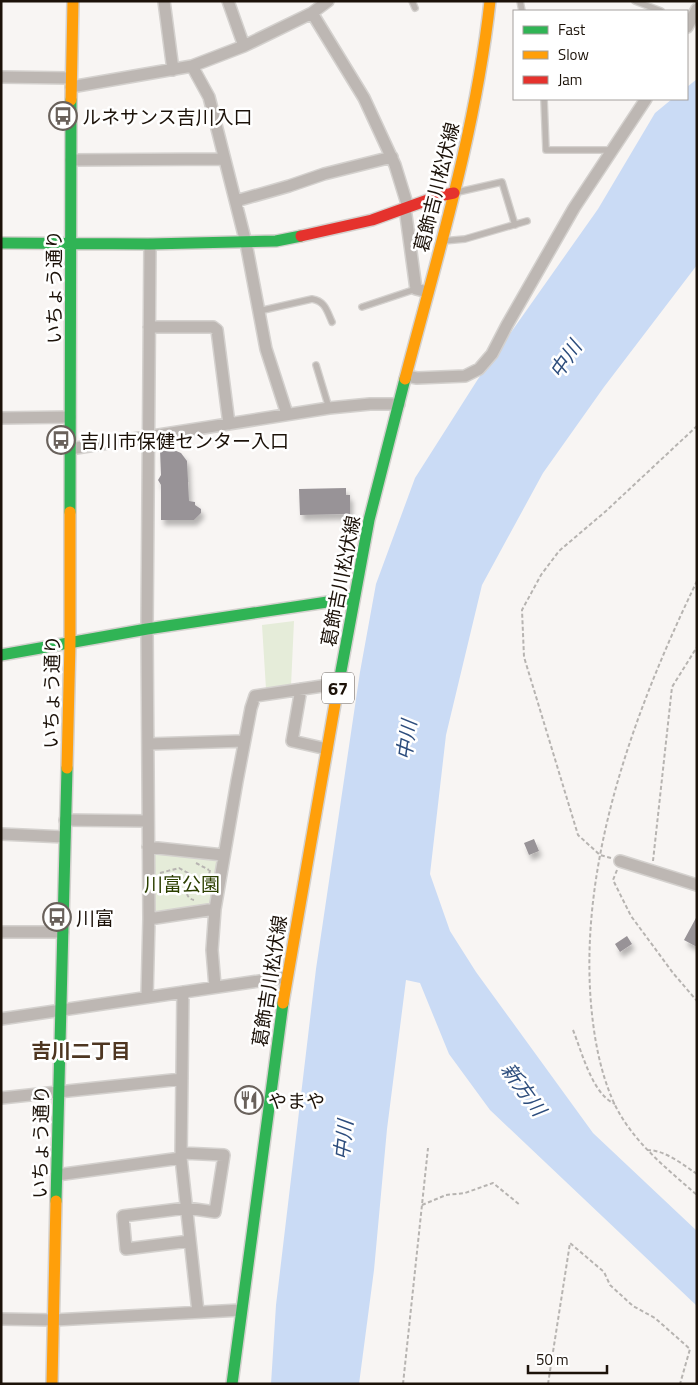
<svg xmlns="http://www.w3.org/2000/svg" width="698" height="1385" font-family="'Titillium Web','Noto Sans JP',sans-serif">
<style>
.green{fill:#e5ecd9}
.water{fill:#cadbf5}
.building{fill:#989397;filter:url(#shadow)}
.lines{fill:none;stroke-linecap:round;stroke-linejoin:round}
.lane-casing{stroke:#d4d1ce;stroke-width:8}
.street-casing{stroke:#d4d1ce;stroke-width:14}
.fast-casing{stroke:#d4d1ce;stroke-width:14}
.slow-casing{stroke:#d4d1ce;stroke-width:14}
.jam-casing{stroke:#d4d1ce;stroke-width:14}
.path{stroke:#b7b4b1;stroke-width:2;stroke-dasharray:4 2.5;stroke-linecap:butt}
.lane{stroke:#bdb7b3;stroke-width:5.5}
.street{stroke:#bdb7b3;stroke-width:11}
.fast{stroke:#30b455;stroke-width:11}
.slow{stroke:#ff9f0a;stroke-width:11}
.jam{stroke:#e5322d;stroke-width:11}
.labels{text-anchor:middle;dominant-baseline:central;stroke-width:5;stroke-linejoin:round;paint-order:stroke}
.shield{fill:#fff;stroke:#605953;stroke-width:1}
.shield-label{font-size:18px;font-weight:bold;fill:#1c1209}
.poi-label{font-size:19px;fill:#1c1209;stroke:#fff;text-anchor:start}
.street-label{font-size:19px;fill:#1c1209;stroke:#fff}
.park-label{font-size:19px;fill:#2c4000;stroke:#fff}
.water-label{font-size:20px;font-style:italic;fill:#2d4d7d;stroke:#fff}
.neighbourhood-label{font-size:20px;font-weight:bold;fill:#4e3621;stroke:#fff}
</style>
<defs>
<filter id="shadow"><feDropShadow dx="3" dy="5.5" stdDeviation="2.5" flood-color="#0004"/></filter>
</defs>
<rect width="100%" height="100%" fill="#f8f5f3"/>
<!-- green -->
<path class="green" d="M294,621L291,686L266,689L262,625Z
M157,853L217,858L218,861L213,905L153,913V856Z"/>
<!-- water -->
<path class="water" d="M697,79V265L604,387L543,473L482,585L446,735L430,874L450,931L476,972L593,1133L697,1231V1306L490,1110L449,1054L420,983L406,980L387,1129L374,1270L359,1384H271L276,1305L316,969L360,672L376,584L415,478L478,379L598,209L655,113L672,99H687V87Z"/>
<!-- building -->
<path class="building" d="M160,450H174L181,453L187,461L189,501L195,502V505L201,509V513L194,520H161V485L158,480L161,475Z
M346,488V495H350V514L300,515L299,489Z
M534,839L539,851L529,855L524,843Z
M697,916V947L684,940Z
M627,936L632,944L620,952L615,944Z"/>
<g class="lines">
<defs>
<path id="lane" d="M412,1L415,8
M520,1L522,11
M635,1L661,11
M544,99L546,150H612
M458,192L502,182L515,225
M443,241L465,239L527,221
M362,307L416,289
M259,311L312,299C325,301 327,311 332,322
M316,365L329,408"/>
<path id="street" d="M164,1L173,70
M228,1L244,46
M312,13L364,98L395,165L408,207
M687,27L697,9
M192,66L209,97L246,243L266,349L287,414
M1,77L71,78
M71,87L192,66L244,46L312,13L328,1
M71,160L224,159
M236,201L289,186L324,174L392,157
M405,208L416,289L428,292
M149,327H213L217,330L229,424
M406,376L417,378L465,376L479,369L492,354L507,325L574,208L646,99
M1,418L70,417
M70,449L329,408L370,404H399
M301,689L292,741L327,749
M148,744L244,741
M65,820L147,821
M1,834L65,837
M148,847L223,855
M620,861L697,885
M149,919L215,909
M1,932H63
M215,986L212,950L215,909L237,781L251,708L255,696L329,685L338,687
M183,992L181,1158L198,1312
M147,997L149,919L147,629L150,244
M1,1019L286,977
M1,1098L182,1079
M182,1153L224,1155L215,1212L187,1208L123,1216L126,1249L190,1241
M57,1175L181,1158
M1,1319L54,1320L241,1310"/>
<path id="fast" d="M1,243L150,244L276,241L301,236
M70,512L71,100
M1,655L147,629L354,598
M336,698L369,520L405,379
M56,1201L67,768
M232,1384L283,1003"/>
<path id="slow" d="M71,100L73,1
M405,379C438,254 476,130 490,1
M67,768L70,643V512
M283,1003L336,698
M52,1384L56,1201"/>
<path id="jam" d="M301,236L372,220L439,196L454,193"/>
</defs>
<!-- lane casing -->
<use href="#lane" class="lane-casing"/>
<!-- street casing -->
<use href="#street" class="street-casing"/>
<!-- fast casing -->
<use href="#fast" class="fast-casing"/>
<!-- slow casing -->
<use href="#slow" class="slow-casing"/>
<!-- jam casing -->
<use href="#jam" class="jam-casing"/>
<!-- path -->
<path class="path" d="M697,581C635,709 579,860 591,1004C594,1038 600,1072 614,1103C632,1141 666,1168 697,1195
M611,858L600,855L578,835L524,657L522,610L541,575L559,551L606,511L697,426
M653,861L672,687L697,647
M196,863L209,870
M617,870L613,880L631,916L673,973L697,1001
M160,873L179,868L188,873L191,882C185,889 185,898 194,900
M208,880L210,870
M573,1030C582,1052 592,1094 615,1104
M647,1150C665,1150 682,1164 697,1174
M422,1205L446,1195L465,1193L493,1183L520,1205
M403,1384L428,1148
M548,1384L570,1243L604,1272L610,1285L633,1306L655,1318L690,1349L680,1384"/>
<!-- lane -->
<use href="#lane" class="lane"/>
<!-- street -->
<use href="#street" class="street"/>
<!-- fast -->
<use href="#fast" class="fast"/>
<!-- slow -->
<use href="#slow" class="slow"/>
<!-- jam -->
<use href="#jam" class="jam"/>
</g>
<!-- icons -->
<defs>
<symbol id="bus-ring" viewBox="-11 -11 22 22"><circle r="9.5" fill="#fff" stroke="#69615b" stroke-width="1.5"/><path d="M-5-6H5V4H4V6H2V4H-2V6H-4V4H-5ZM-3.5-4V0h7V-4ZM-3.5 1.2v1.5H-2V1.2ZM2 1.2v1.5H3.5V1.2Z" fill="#69615b"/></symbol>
<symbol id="restaurant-ring" viewBox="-11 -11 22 22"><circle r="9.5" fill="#fff" stroke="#69615b" stroke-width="1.5"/><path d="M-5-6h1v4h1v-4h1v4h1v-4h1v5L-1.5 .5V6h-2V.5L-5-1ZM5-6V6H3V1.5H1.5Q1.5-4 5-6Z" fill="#69615b"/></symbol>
</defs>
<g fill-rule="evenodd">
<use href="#bus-ring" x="47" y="100" width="32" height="32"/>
<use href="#bus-ring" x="45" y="424" width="32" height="32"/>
<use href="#bus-ring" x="41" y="901" width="32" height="32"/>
<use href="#restaurant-ring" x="233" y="1084" width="32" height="32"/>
</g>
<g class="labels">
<!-- shield labels -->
<rect class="shield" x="322" y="672.5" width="32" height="31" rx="4"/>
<g class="shield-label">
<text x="338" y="688">67</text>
</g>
<!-- poi labels -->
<g class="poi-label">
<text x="82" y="116">ルネサンス吉川入口</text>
<text x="80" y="440">吉川市保健センター入口</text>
<text x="76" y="917">川富</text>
<text x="268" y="1100">やまや</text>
</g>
<!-- street labels -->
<g class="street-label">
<text transform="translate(436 187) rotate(-76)">葛飾吉川松伏線</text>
<text transform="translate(53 287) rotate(-90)">いちょう通り</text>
<text transform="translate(340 581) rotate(-79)">葛飾吉川松伏線</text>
<text transform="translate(51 692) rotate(-89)">いちょう通り</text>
<text transform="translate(269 981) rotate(-81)">葛飾吉川松伏線</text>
<text transform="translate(40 1142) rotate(-89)">いちょう通り</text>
</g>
<!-- park labels -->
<g class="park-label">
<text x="182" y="883">川富公園</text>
</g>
<!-- water labels -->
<g class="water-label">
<text transform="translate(565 359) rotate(-56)">中川</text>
<text transform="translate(406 740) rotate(-82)">中川</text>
<text transform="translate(524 1089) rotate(54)">新方川</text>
<text transform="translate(343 1140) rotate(-84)">中川</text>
</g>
<!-- neighbourhood labels -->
<g class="neighbourhood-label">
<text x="81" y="1050">吉川二丁目</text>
</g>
</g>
<!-- border -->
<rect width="698" height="1385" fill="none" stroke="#1c1209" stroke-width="5"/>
<!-- legend -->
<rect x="513" y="10" width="175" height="90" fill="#ffffff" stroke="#a4a09d"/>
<rect x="523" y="26" width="25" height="8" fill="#30b455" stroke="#a4a09d"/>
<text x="558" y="35" font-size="15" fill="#1c1209">Fast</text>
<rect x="523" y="51" width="25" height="8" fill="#ff9f0a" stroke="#a4a09d"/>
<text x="558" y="60" font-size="15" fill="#1c1209">Slow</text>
<rect x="523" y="76" width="25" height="8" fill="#e5322d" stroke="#a4a09d"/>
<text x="558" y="85" font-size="15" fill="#1c1209">Jam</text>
<!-- scale -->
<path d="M528 1365v8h79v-8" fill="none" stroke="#1c1209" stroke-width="2.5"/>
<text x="536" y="1365" font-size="15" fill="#1c1209" stroke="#ffffff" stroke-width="4" paint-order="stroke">50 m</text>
</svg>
